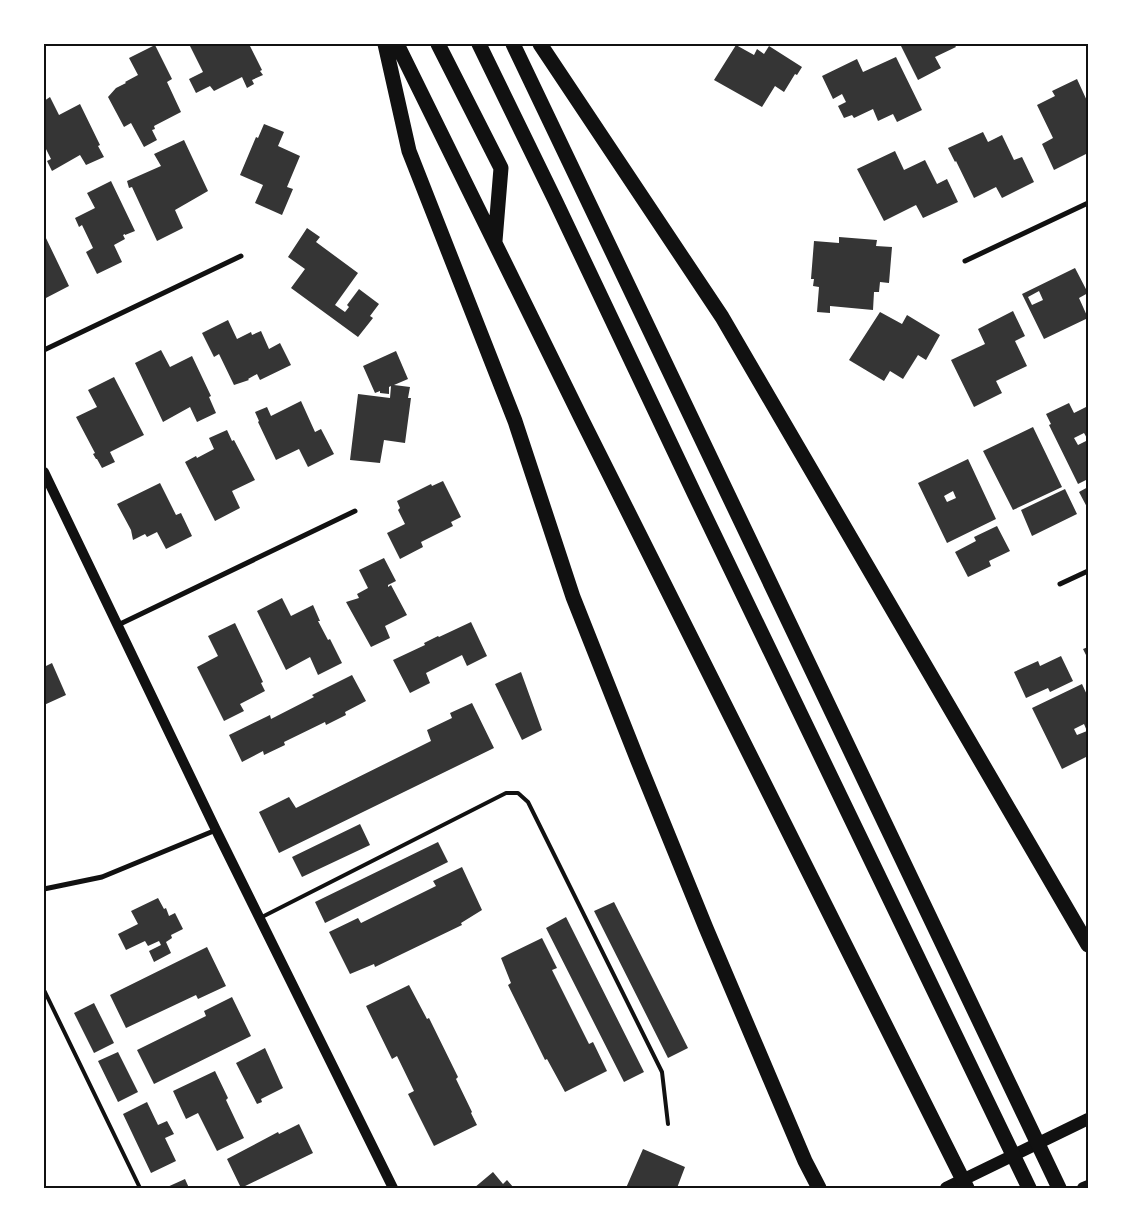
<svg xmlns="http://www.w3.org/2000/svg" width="1132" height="1232" font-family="Rubik,sans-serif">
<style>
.building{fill:#353535;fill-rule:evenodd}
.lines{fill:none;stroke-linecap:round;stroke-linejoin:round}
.service{stroke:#111;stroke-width:4}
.minor{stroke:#111;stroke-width:5}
.secondary{stroke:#111;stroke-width:10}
.primary{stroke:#111;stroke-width:12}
.motorway{stroke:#111;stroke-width:15}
.neatline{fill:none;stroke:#111;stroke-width:2}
</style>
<rect width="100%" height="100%" fill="#fff"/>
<!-- building -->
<path class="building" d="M189,44H249L262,70L260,71L263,75L252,80L254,84L247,88L242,77L214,91L210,86L196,93L189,79L203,72Z
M900,44H954L956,47L935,57L941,68L918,80Z
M155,45L172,79L167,82L181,112L154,126L155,129L152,130L157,140L144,147L131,123L124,127L108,97L116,88L126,83L125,82L138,75L129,58Z
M736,45L754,55L757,49L764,54L769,46L802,67L797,75L795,74L784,92L775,86L762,107L714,80Z
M896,57L922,110L897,122L893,114L878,121L873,109L854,118L852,115L844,118L838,106L846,102L842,94L833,99L822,76L857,59L863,72Z
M1077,79L1088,103V136L1087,137L1088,153L1054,170L1042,144L1053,138L1037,105L1055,96L1052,91Z
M50,97L59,115L80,104L100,145L98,146L104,157L86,165L80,155L52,171L47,161L51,159L44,145V101Z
M264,124L284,132L278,146L300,156L287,187L293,189L282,215L255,203L263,185L240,175L256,137L258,138Z
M983,132L988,142L1002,135L1014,160L1022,157L1034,182L1002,198L996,187L974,198L956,161L955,162L948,148Z
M184,140L208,191L175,210L183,228L157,241L132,187L129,188L127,181L161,166L154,154Z
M895,151L904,170L925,160L937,184L947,179L958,202L923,218L916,205L884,221L857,169Z
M111,181L135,231L125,235V234L123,235L125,239L114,245L122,262L97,274L86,252L93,248L82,225L79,227L75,218L95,208L87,193Z
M307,228L320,237L316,242L358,273L335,305L345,312L349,307L347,305L359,289L379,304L370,316L373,318L358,337L291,288L305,269L288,257Z
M44,234L69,286L44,299Z
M839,237L877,240L876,246L892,247L889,283L880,282L879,292H874L873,310L830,306V313L817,312L819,287L813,286L814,279H811L814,241L839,243Z
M1075,268L1088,293L1079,298L1088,318L1044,339L1022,294ZM1039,291L1043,300L1032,305L1028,297Z
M1013,311L1025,336L1015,341L1027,366L996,381L1002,393L974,407L951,360L985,344L978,329Z
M880,312L902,324L907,315L940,335L926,360L918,355L903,379L890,371L884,381L849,360Z
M228,320L237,339L251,332L252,335L261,331L269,349L280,343L291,365L260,380L257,374L248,379L249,380L234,385L219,354L214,357L202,333Z
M161,350L170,367L192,356L211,396L209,397L216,413L197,422L190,407L163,422L135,363Z
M396,351L408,379L394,385L410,387L408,398H411L405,443L384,440L380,463L350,460L358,394L390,398L391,386L389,387V394L380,393V391L375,393L363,366Z
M114,377L144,435L110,452L115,462L102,468L97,459H96L93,454L95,453L76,417L97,407L88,390Z
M301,401L315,432L321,429L334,454L308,467L299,449L276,460L258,422L259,421L255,412L267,407L271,416Z
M1069,403L1074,413L1088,406V479L1078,484L1049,425L1051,424L1046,414ZM1084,433L1088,440L1078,445L1074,438Z
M1033,427L1062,487L1013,510L983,451Z
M227,430L232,441L234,440L255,480L232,491L240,508L215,521L185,462L196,456L197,458L214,449L209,438Z
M968,459L996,519L947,543L918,483ZM953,491L956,498L947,502L944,496Z
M443,481L461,517L451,522L453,526L421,542L423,547L400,559L387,533L405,524L398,510L400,508L397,501L431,484L432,486Z
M160,483L176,515L181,513L192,536L166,549L157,532L147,537L145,534L133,540L131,530L117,504Z
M1088,487V509L1079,492Z
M1065,489L1077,514L1032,536L1021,510Z
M997,526L1010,551L989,561L991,566L968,577L955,552L976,541L974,537Z
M384,558L396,581L388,585V587L391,585L407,615L385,626L390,638L371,647L346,602L359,598L357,594L368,588L359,570Z
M282,598L291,616L313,605L320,621H318L328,640L330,639L342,663L318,675L310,657L286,670L257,611Z
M471,622L487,656L467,666L462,655L426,673L430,683L410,693L393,660L425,645L424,643L438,636L439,637Z
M235,623L263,682L261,683L265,691L240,704L244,711L224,721L197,667L218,656L208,636Z
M1088,647V659L1083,649Z
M1061,656L1073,681L1050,692L1048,688L1026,698L1014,672L1038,661L1040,666Z
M52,663L66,695L44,705V667Z
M521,672L542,730L522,740L495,684Z
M352,675L366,701L345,712L346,715L326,725L325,722L284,742L285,745L264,755L263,751L242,762L229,735L270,715L271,719L314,697L312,695Z
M1082,684L1088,697V756L1062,769L1032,708ZM1084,724L1087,731L1077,735L1074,729Z
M472,703L494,748L279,853L259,812L289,797L296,808L431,741L427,730L452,718L450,713Z
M360,824L370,845L302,877L292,857Z
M438,842L448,862L325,923L315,902Z
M462,867L482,910L461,923L462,925L375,967L374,964L350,974L329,932L358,918L361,923L436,886L433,881Z
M158,898L164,909L166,908L169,916L175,913L183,929L171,935L172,938L166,942L171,953L154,962L149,951L161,945L159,941L148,946L145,941L126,950L118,934L138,924L131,911Z
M614,902L688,1048L668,1058L594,911Z
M566,917L644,1072L624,1082L546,928Z
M542,938L557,968L552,970L589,1044L593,1042L607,1071L565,1092L547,1059L545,1060L508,985L511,983L501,958Z
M207,947L226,986L198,999L196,995L126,1028L110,995Z
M409,985L427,1019L429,1018L458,1077L456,1079L472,1112L471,1113L477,1125L434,1146L408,1094L414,1091L397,1056L392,1059L366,1006Z
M232,997L251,1036L154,1084L137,1050L206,1016L204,1011Z
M94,1003L114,1043L94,1053L74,1013Z
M265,1048L283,1088L261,1099L262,1102L257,1104L236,1063Z
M118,1052L138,1092L118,1102L98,1061Z
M215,1071L228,1098L226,1100L244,1138L217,1151L198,1113L186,1119L173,1091Z
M147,1102L158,1125L167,1121L174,1134L165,1138L176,1161L151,1173L123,1114Z
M299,1124L313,1153L241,1188L227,1159L278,1132L279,1134Z
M643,1149L685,1167L677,1188H626Z
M493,1172L503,1184L507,1180L514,1188H474Z
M185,1179L189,1188H165Z"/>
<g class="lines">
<!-- service -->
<path class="service" d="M260,918L506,793H518L528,802L662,1072L668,1124
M44,990L140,1188"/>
<!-- minor -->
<path class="minor" d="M965,261L1088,203
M44,350L241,256
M1060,584L1088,571
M118,625L355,511
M44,889L102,877L216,830"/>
<!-- secondary -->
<path class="secondary" d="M44,472L216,830L393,1188"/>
<!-- primary -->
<path class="primary" d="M946,1188L1088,1119
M1083,1188L1088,1186"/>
<!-- motorway -->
<path class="motorway" d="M385,44L409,151L515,421L573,597L638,761L706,928L805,1161L819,1188
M397,44L581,418L967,1188
M438,44L501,168L495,241
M479,44L555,200L695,495L1029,1188
M513,44L1059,1188
M540,44L722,317L1088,945"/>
</g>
<!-- border -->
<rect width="1132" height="1232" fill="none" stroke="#ffffff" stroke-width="90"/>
<rect x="45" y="45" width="1042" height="1142" class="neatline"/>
</svg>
